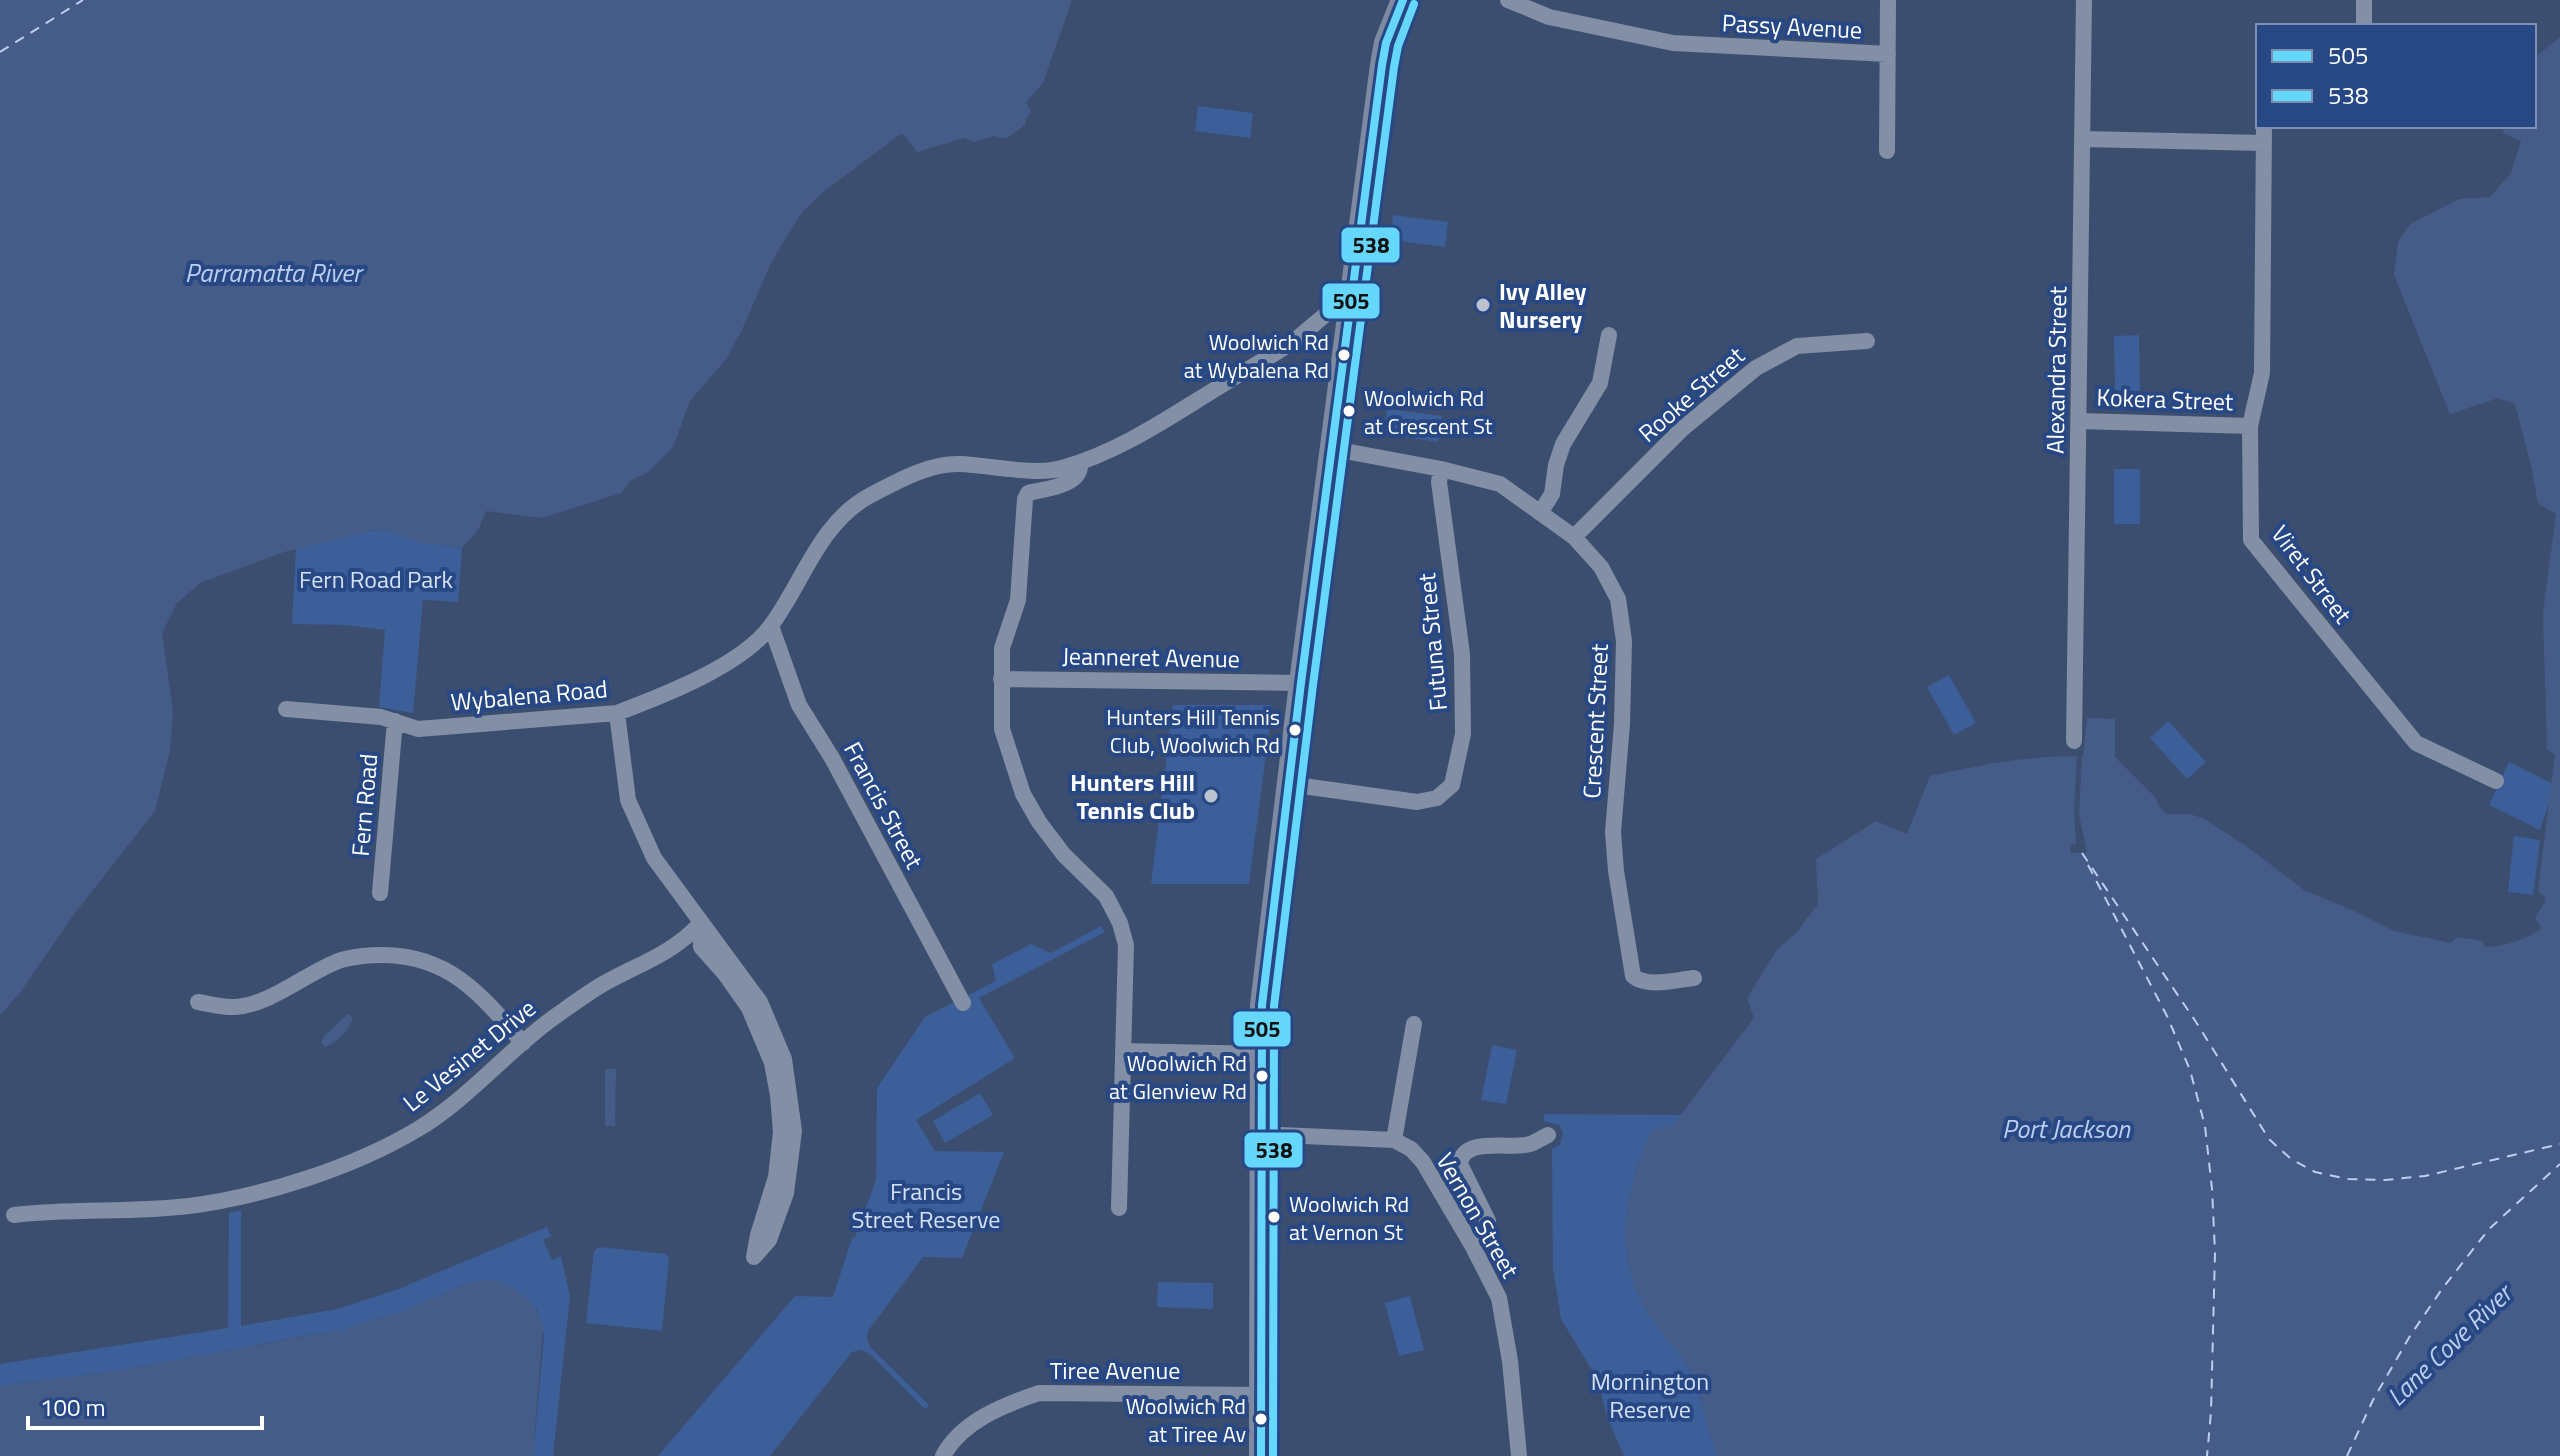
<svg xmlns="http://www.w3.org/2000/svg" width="2560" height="1456" font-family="'Titillium Web',sans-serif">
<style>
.green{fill:#3c5e99}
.water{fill:#445c87}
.pier{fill:#3c4e6f}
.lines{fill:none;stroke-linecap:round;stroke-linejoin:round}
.ferry{stroke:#bccfef;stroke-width:2;stroke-dasharray:10 8;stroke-linecap:butt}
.street{stroke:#838fa5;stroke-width:16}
.secondary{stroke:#7d8aa1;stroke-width:24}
.bus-1-casing{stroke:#274884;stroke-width:14}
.bus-2-casing{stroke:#274884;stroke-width:14}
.bus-1{stroke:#66d7fc;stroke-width:8}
.bus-2{stroke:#66d7fc;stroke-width:8}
.poi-dot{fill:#bbc1cd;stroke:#274884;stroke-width:3}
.bus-dot{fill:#fff;stroke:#274884;stroke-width:3}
.labels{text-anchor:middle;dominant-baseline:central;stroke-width:8;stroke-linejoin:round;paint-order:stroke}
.bus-label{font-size:22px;fill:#fff;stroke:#274884;text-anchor:end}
.street-label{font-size:24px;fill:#fff;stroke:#274884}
.poi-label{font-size:24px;font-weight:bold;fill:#fff;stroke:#274884;text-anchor:start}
.park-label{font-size:24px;fill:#d4e1f6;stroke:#274884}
.water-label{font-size:26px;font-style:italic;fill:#bccfef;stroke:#274884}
.line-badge{stroke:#274884;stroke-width:3}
.pale-badge-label{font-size:22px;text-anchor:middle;font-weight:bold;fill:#111}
</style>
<rect width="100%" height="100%" fill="#3c4e6f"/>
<!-- green -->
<path class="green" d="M1198,106L1253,113L1250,138L1195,131Z
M1393,215L1448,222L1445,247L1391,240Z
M2139,335L2140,391H2115L2114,336Z
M1387,409L1442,416L1438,442L1384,434Z
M2114,469H2140V524H2114Z
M384,529L420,542L462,548L458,602L423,600L413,713L379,707L385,630L346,625L292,624L296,548L343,535Z
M1949,675L1976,723L1954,735L1927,687Z
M1173,705H1270L1272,708L1249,884H1151Z
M2168,721L2206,762L2187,779L2150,738Z
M2509,762L2555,785L2540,830L2489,805Z
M2514,836L2540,840L2533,895L2508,892Z
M1101,926L1105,932L979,998L1015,1058L916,1120L935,1151L1004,1152L962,1258L923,1257L868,1331L867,1340L871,1348L929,1405L925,1409L871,1355L861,1350L852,1352L770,1456H658L795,1296L833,1297L852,1238L855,1237L876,1180L877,1088L925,1017L996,981L992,964L1031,944L1051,953Z
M1492,1045L1517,1050L1506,1104L1481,1100Z
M980,1093L993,1115L945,1143L933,1121Z
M1544,1114L1681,1115L1674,1125L1651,1132C1625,1190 1612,1256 1649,1314C1662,1335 1681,1351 1692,1374C1704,1400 1706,1430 1718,1456H1624L1607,1417L1598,1380L1561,1319L1553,1268L1552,1149L1560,1145L1563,1132L1559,1125L1544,1121Z
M241,1210V1326L337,1309L396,1290L547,1227L551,1236L543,1240L552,1260L561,1256L570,1296L553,1456H533L544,1336L537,1310L499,1282L489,1280L471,1282L402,1312L346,1328L347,1334L344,1336L340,1330L324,1333L325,1335L321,1333L119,1371L0,1386V1364L228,1328L229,1213Z
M599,1247L666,1254L669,1259L662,1331L586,1323L594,1251Z
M1158,1282L1213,1283V1309L1157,1307Z
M1410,1296L1424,1350L1399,1356L1385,1303Z"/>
<!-- water -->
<path class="water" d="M0,0H1072L1043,83L1026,102L1031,112L1027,117L1025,125L1006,139L993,136L975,142L964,138L917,152L902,133L822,193L802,212L772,261L741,332L726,359L690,401L673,447L648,472L630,481L621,493L542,518L486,511L478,530L462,548L419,542L384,529L368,531L284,552L200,583L177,603L162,633L173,711L170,751L155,811L75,913L19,994L0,1015Z
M2560,37V1456H1718C1706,1430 1704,1400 1692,1374C1681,1351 1662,1335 1649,1314C1612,1256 1625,1190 1651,1132L1674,1124L1754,1018L1747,998L1777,950L1796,933L1818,904L1816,859L1876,821L1907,834L1930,776C1983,765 2029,754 2083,757L2087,718L2115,719V757L2155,797L2161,809L2167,814H2189L2203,818L2246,846L2304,890L2354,911L2394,931L2451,943L2457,937L2483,941L2484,947C2506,946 2524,941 2542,928L2535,918L2545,902V897L2538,891L2555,755L2547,749L2543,613L2556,514L2538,504L2532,470L2515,404L2498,398L2450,414L2394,275L2398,242L2410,224L2459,199L2490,197L2511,173L2521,141L2503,133L2504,126H2534V58Z
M348,1014L353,1018C347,1033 339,1041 325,1047L321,1043L325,1035Z
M605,1069H616L615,1126H605Z
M489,1280C516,1285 535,1300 543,1326L533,1456H0V1386L119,1371L322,1333L324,1336V1333L341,1330L344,1335L347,1334L346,1328L402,1312L471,1282Z"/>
<!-- pier -->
<path class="pier" d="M2077,756L2082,757L2079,814L2087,853H2070V845L2076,844L2074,811Z"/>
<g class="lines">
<!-- ferry -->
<path class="ferry" d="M0,52L83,0
M2082,853L2196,1022L2269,1139L2291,1159L2315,1172L2348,1179L2385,1180L2425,1176L2560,1144
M2088,865L2167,1016L2190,1070L2205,1126L2212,1189L2215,1252L2211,1412L2207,1456
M2347,1456L2373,1400L2410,1336L2442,1289L2489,1229L2560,1164"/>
<!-- street -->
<path class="street" d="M1508,0L1549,17L1673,43L1888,54
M2364,26V0
M2264,126L2262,373L2250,426L2251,540L2416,743L2496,781
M2082,139L2264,143
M1887,151L1888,0
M2079,421L2250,426
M1334,449L1441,469L1500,484L1574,537L1601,567L1618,599L1624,641L1622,724L1613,832L1616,871L1633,976C1647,988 1676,980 1694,978
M1080,463C1082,486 1045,489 1028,493L1025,499L1018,600L1002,648V729L1023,794L1039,822L1064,855L1106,896L1120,923L1126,945L1119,1208
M1540,513L1552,494L1556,465L1563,444L1600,383L1609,335
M1574,537L1682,429L1756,368L1797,346L1867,341
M771,626L799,705L832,758L963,1003
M1001,679L1301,683
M286,709L381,717L418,729L617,713C662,696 744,665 772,624C804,580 819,524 869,496C896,482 928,463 960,464C989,465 1035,476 1062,468C1120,452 1171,416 1222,385C1247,369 1275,355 1299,337C1316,323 1332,308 1351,295
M617,713L628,800L654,858L760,1002L784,1059L794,1131L786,1193L769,1240L754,1257
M2074,741L2084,0
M1289,784L1417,802L1437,798L1452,785L1463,734L1462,654L1439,482L1441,469
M380,893L395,721
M700,924L701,947L725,974L749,1008L772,1063L778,1095L781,1132L776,1177L758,1235L754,1257
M198,1002C210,1004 223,1008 235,1007C271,1005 309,971 341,960C355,956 369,955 384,955C451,956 482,996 523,1043
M1123,1051L1262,1054
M1261,1134L1394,1140L1411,1149L1423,1162L1473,1247L1499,1298L1510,1361L1519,1456
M1394,1140L1414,1024
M14,1215C72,1208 131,1213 189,1206C264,1196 353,1168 418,1129C468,1099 506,1052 553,1018C570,1006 586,994 603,984C640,963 669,956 700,924
M1473,1247L1489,1231L1488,1221L1460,1164C1463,1136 1510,1150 1530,1144C1536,1142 1542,1138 1548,1135
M943,1456C961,1422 1003,1405 1039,1393L1260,1395"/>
<!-- secondary -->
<path class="secondary" d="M1261,1456L1262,1005L1301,683L1382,65L1386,43L1403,0"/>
<defs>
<path id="bus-1" d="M1261,1456L1262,1005L1301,683L1382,65L1386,43L1403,0"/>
<path id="bus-2" d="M1273,1456L1274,1006L1313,685L1394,67L1398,46L1414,4"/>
</defs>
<!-- bus-1 casing -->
<use href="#bus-1" class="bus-1-casing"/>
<!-- bus-2 casing -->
<use href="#bus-2" class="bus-2-casing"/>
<!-- bus-1 -->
<use href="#bus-1" class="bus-1"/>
<!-- bus-2 -->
<use href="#bus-2" class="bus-2"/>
</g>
<!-- markers -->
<g class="poi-dot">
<circle cx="1483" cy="305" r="8"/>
<circle cx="1211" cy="796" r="8"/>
</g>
<g class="bus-dot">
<circle cx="1344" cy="355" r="7"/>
<circle cx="1349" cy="411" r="7"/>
<circle cx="1295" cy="730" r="7"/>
<circle cx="1262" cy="1076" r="7"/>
<circle cx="1274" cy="1217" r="7"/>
<circle cx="1261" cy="1419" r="7"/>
</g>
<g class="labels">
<!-- bus labels -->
<g class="bus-label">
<text x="1329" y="342">Woolwich Rd<tspan x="1329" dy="28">at Wybalena Rd</tspan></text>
<text x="1364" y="398" text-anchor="start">Woolwich Rd<tspan x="1364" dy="28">at Crescent St</tspan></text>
<text x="1280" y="717">Hunters Hill Tennis<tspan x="1280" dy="28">Club, Woolwich Rd</tspan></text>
<text x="1247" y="1063">Woolwich Rd<tspan x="1247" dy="28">at Glenview Rd</tspan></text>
<text x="1289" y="1204" text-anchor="start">Woolwich Rd<tspan x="1289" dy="28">at Vernon St</tspan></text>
<text x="1246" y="1406">Woolwich Rd<tspan x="1246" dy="28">at Tiree Av</tspan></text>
</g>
<!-- street labels -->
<g class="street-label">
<text transform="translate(1792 26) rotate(3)">Passy Avenue</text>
<text transform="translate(2056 370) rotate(-89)">Alexandra Street</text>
<text transform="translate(1691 394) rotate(-41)">Rooke Street</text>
<text transform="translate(2165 399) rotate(2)">Kokera Street</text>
<text transform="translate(2312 574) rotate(53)">Viret Street</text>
<text transform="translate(1432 642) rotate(-95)">Futuna Street</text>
<text transform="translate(1151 657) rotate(1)">Jeanneret Avenue</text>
<text transform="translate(529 695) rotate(-5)">Wybalena Road</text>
<text transform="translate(1595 721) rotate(-87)">Crescent Street</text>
<text transform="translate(364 805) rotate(-85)">Fern Road</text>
<text transform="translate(884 805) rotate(62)">Francis Street</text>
<text transform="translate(469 1055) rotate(-39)">Le Vesinet Drive</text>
<text transform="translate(1478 1215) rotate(60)">Vernon Street</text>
<text x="1115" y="1370">Tiree Avenue</text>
</g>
<!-- poi labels -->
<g class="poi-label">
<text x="1499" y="291">Ivy Alley<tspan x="1499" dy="28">Nursery</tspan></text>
<text x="1195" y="782" text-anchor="end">Hunters Hill<tspan x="1195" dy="28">Tennis Club</tspan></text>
</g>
<!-- park labels -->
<g class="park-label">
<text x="376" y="579">Fern Road Park</text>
<text x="926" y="1191">Francis<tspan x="926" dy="28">Street Reserve</tspan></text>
<text x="1650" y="1381">Mornington<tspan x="1650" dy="28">Reserve</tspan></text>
</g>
<!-- water labels -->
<g class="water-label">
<text x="273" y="272">Parramatta River</text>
<text x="2066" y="1128">Port Jackson</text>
<text transform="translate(2449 1345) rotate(-44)">Lane Cove River</text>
</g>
</g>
<g class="line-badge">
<rect x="1340" y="226" width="61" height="38" rx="8" fill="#66d7fc"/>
<rect x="1321" y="282" width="60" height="38" rx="8" fill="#66d7fc"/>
<rect x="1232" y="1010" width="60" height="38" rx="8" fill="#66d7fc"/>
<rect x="1243" y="1131" width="61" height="38" rx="8" fill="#66d7fc"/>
</g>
<g class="pale-badge-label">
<text x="1371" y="253">538</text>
<text x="1351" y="309">505</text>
<text x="1262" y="1037">505</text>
<text x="1274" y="1158">538</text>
</g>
<!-- legend -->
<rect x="2256" y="24" width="280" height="104" fill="#274884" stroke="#7d91b5" stroke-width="2"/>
<rect x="2272" y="50" width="40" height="12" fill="#66d7fc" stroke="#7d91b5" stroke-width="2"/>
<text x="2328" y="64" font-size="24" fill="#ffffff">505</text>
<rect x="2272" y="90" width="40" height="12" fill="#66d7fc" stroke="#7d91b5" stroke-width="2"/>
<text x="2328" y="104" font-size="24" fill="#ffffff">538</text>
<!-- scale -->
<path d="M28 1416v12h234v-12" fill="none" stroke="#ffffff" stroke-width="4"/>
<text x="40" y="1416" font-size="24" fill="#ffffff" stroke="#274884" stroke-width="6" paint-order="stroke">100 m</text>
</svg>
